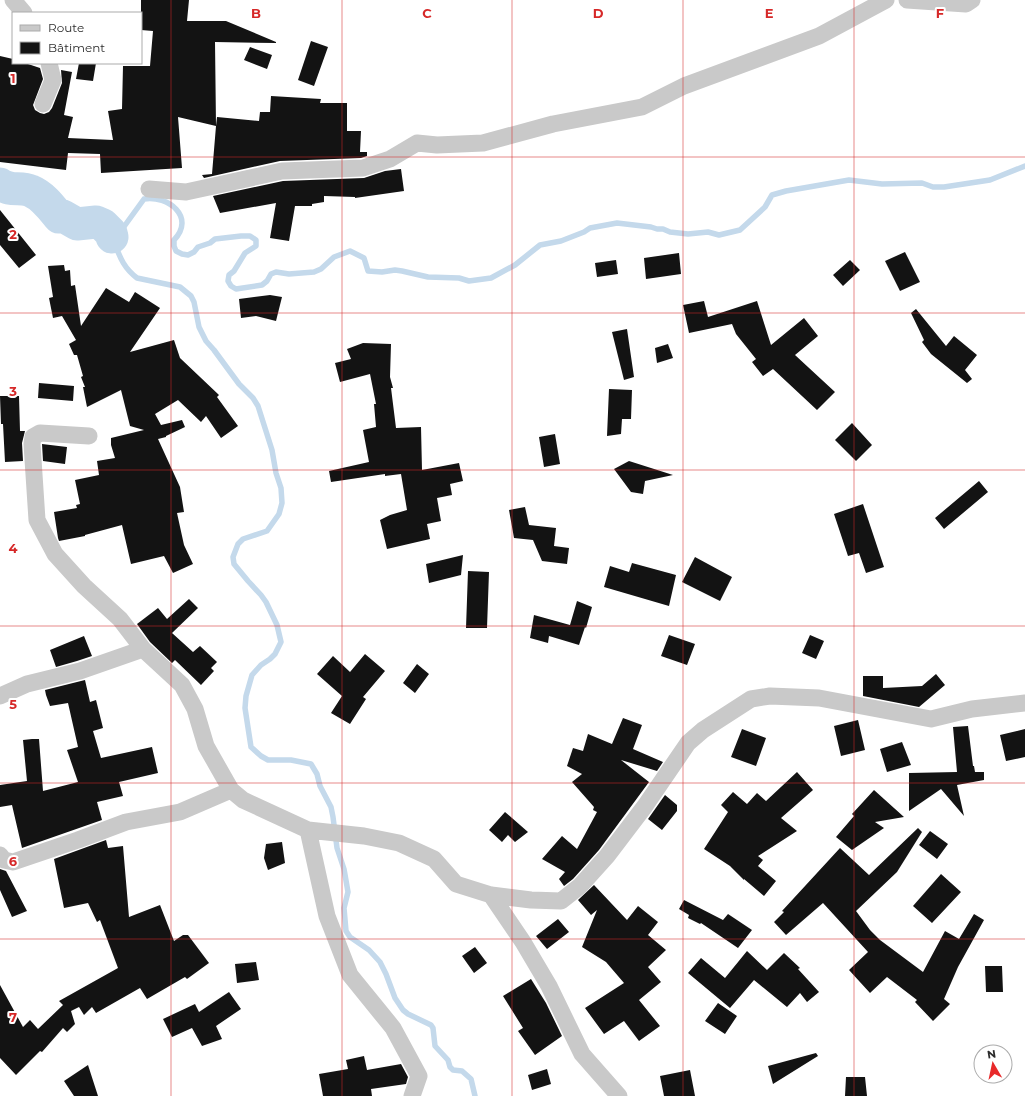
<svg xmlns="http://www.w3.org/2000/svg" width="1025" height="1096" font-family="Montserrat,sans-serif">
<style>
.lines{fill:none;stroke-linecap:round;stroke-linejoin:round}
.stream{stroke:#c4d9eb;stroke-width:5.5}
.river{stroke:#c4d9eb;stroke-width:33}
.building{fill:#131313}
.minor{stroke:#c9c9c9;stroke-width:17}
.grid{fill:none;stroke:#d62828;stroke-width:1;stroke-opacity:0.55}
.grid-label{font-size:13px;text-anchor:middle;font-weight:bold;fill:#d62828;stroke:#fff;stroke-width:4;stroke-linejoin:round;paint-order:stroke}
</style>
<rect width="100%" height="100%" fill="#fff"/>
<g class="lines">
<!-- stream -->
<path class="stream" d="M475,1096L471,1079L462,1071L453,1070L450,1067L448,1060L435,1046L433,1028L431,1025L408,1014L403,1010L395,998L386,974L380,962L369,950L350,937L346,931L344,908L348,892L344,869L337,848L333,817L331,807L320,786L317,774L311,764L291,760H268L261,756L251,747L245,708L246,696L252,675L261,665L270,659L275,654L281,642L277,625L266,602L261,595L248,581L234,564L233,557L238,544L243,539L267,531L279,514L282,503L281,488L276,473L272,450L258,406L253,398L239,384L214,350L206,341L199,327L194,302L191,296L180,287L137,278C121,266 119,253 112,237L123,228L144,199C168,195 196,217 174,240V246L176,251L182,254L188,255L194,252L198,247L210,243L215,239L241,236H250L256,240V246L245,253L234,271L229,275L228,281L231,286L236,289L262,285L267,281L271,274L276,272L289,274L314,272L321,269L334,257L350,251L364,258L368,271L382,272L395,270L402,271L428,277L459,278L469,281L491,278L515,265L540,245L561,241L584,232L590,228L617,223L651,227L657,229H663L670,232L688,234L708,232L719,235L740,230L765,207L772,195L786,191L849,180L882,184L922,183L933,187H944L990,180L1025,166"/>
<!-- river -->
<path class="river" d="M0,184C11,192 20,186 31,191C43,196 51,207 59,217L63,216L77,224L96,222L103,225L111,233L112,237"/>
</g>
<!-- building -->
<path class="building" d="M141,0H189L187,21H226L276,42V43L215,42L216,126L217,117L259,121L260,112H270L271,96L321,99L320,103H347V131H361L360,152H367V156L361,158L280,161L204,178L202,175L212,174L216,126L178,117L182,168L101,173L100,154L68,153L66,170L0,162V56L13,59V63H25L40,68L43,79L33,105L35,110L40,113L44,114L49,112L52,108L62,83L61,70L72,72L64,115L73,117L68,138L113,140L108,111L122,109L123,66H150L153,31L141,30Z
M311,41L328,47L314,86L298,80Z
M250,47L272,55L267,69L244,60Z
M79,63H96L93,81L76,79Z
M401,169L404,191L355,198V197L324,196V202L312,204V206H295L289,241L270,238L276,203L220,213L213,196L283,181L364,178L385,171Z
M0,210L36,255L19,268L0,245Z
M905,252L920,282L900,291L885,261Z
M679,253L681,274L646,279L644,258Z
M616,260L618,274L597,277L595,263Z
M850,260L860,270L843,286L833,275Z
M64,265L65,271L70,270L71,286L75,285L81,326L106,288L129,302L135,292L160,308L130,352L174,340L180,358L219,395L217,397L238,426L221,438L206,416L201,422L178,400L155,414L161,425L182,420L185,427L166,436V437L158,439L180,487L184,512L177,513L184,545L193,564L173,573L164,556L131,564L122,525L85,535V536L59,541L58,538L54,512L77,508L76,505L80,504L75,480L99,475L97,461L115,458L111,445V438L144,430L130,426L121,390L87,407L83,387H85L81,377L83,376L77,355H74L69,344L76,340L62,316L53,318L49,298L53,297L48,266Z
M270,295L282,297L276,321L256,316L241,318L239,299Z
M704,301L708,317L757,301L771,345L804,318L818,336L795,355L835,392L817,410L773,369L763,376L752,362L756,359L736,334L732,324L689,333L683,305Z
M916,309L946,346L954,336L977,355L965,370L972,379L967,383L931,354L922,342L924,340L911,313Z
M627,329L634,377L624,380L612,332Z
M363,343L391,344L390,377L393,388H391L396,428L421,427L422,470L459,463L463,481L450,484L452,495L437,498L441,521L427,524L430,539L387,549L380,520L390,515L407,510L401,474L385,476V474L331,482L329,471L369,462L363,430L376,427L374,404H376L370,374L340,382L335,363L351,359L347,349Z
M668,344L673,358L657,363L655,348Z
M39,383L74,386L73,401L38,398Z
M609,389L632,390L631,419H622L621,434L607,436Z
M0,396H19L20,431H25L22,443L23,461L5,462L3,424H1Z
M852,423L872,445L856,461L835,440Z
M555,434L560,464L544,467L539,437Z
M42,444L67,447L65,464L43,461Z
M629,461L673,475L645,481L643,494L631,492L614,469Z
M979,481L988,492L944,529L935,518Z
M863,504L884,567L866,573L859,553L848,556L834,514Z
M525,507L529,525L556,528L554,546L569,548L567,564L542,561L533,540L514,538L509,510Z
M463,555L461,575L429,583L426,564Z
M695,557L732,577L720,601L682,582Z
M632,563L676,575L669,606L604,587L610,566L629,572Z
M468,571L489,572L487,628H466Z
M189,599L198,608L172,633L193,652L200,646L217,662L211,668L214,671L201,685L175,660L172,663L150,642L137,624L158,608L167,619Z
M577,601L592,607L586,628L585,627L579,645L549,636L548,643L530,638L534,615L570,625Z
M669,635L695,644L687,665L661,656Z
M810,635L824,641L816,659L802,653Z
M84,636L92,656L77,661L56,667L50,650Z
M365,654L385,671L363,697L366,699L350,724L331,713L342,696L317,674L333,656L350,672Z
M417,664L429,674L415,693L403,683Z
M936,674L945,685L919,707L863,696V676H883V688L922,686Z
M85,680L90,702L96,700L103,728L93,731L101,758L152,747L158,773L119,782L123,796L97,802L102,820L22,848L12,805L0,807V785L27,781L23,740L32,739H39L43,791L78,782L67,750L78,747L68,703L50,706L46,695L45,690Z
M623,718L642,725L633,749L663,762L657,771L621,760L649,782L599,850L573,879L564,886L559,879L565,872L542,859L562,836L577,849L597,812L593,810L594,807L572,782L582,774L567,766L573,748L583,751L588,734L612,744Z
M858,720L865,750L841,756L834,726Z
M968,726L973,766H974L975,772H984V780L957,785L964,816L941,789L909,811V773L957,772L953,727Z
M742,729L766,738L756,766L731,757Z
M1025,729V757L1006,761L1000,735Z
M902,742L911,765L887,772L880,749Z
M797,772L813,790L781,818L797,831L758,856L763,860L758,866L776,881L764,896L744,879V880L730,866L704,849L728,812L721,805L733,792L747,804L757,793L766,801Z
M874,790L904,817L875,822L884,828L852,850L836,837L854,816L852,814Z
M665,795L677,805V811L662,830L648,819Z
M505,812L528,832L515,842L508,835L502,842L489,830Z
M918,828L922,832L897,872L856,911L870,930L880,940L923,972L945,931L959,939L974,914L984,920L958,967L944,999L950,1004L933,1021L915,1002L917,1000L887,977L870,993L849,970L868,952L823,903L786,935L774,922L784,912L782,911L840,848L869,875Z
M930,831L948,844L937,859L919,845Z
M106,840L108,848L123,846L129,917L160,905L174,941L183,935H188L209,963L187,979L185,977L147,999L140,988L96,1013L92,1007L84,1015L79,1007L71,1011L75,1024L67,1032L63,1028L42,1052L40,1051L16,1075L0,1058V985L23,1027L30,1020L38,1029L63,1005L59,1001L118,968L100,920L97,922L88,903L64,908L54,859Z
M282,842L285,863L268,870L264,858L266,844Z
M0,869L6,871L27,911L12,917L0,890Z
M941,874L961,892L932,923L913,906Z
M594,885L627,920L638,906L658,922L648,935L666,950L648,967L661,982L639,1000L660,1026L639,1041L624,1021L604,1034L585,1008L624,983L606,962L582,947L597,910L591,915L578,900Z
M684,900L723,920L728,914L752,930L738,948L701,923L700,924L688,918L689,915L679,909Z
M558,919L569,932L547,949L536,936Z
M475,947L487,963L474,973L462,956Z
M747,951L767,970L784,953L800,968L798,969L819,992L807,1002L800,993L787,1007L754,980L730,1008L688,973L701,958L725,978Z
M256,962L259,980L237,983L235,964Z
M985,966H1002L1003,992H986Z
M531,979L546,1003L562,1036L535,1055L518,1031L523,1028L503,996Z
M229,992L241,1009L216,1026L222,1039L202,1046L192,1028L172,1037L163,1019L195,1004L199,1012Z
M718,1003L737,1016L725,1034L705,1021Z
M816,1053L818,1056L773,1084L768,1066Z
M364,1056L367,1070L401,1064L408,1077L406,1084L371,1089L372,1096H323L319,1074L348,1069L346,1060Z
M88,1065L98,1096H74L64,1081Z
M547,1069L551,1084L532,1090L528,1075Z
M690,1070L695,1096H664L660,1076Z
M846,1077H865L867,1096H845Z"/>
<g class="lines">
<!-- minor -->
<path class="minor" d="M13,0L24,13
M907,0L966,4L972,0
M43,104L53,80L49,63
M149,189L186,192L282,171L363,168L390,159L417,143L437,145L483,143L553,124L642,107L684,86L819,36L886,0
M89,436L40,433L33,437L32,444L37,520L55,554L84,586L120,619L143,649L182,685L195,709L206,746L231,790L243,800L308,830L364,836L399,843L434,859L456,884L491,895L531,900L561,901L580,886L607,856L645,806L688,743L703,730L751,699L770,696L819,698L931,719L972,709L1025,703
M0,696L27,684L80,671L143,649
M308,830L327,916L350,975L393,1028L419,1076L412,1096
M0,855L4,860L13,862L78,840L126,822L180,812L231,790
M491,895L523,942L549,986L582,1054L619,1096"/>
</g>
<!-- grid -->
<path class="grid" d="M171,0V1096M342,0V1096M512,0V1096M683,0V1096M854,0V1096M0,157H1025M0,313H1025M0,470H1025M0,626H1025M0,783H1025M0,939H1025"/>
<g class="grid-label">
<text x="256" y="18">B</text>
<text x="427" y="18">C</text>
<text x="598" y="18">D</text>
<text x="769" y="18">E</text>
<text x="940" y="18">F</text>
<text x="13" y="83">1</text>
<text x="13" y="239">2</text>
<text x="13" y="396">3</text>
<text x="13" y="553">4</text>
<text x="13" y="709">5</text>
<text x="13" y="866">6</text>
<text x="13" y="1022">7</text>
</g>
<!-- legend -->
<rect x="12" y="12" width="130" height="52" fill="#ffffff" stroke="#ababab"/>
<rect x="20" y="25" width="20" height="6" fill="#c9c9c9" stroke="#ababab"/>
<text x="48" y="32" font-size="12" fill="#2c2c2c">Route</text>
<rect x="20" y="42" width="20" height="12" fill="#131313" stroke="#ababab"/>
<text x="48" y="52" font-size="12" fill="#2c2c2c">Bâtiment</text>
<!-- north arrow -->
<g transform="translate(993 1064) rotate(351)"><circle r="19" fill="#ffffff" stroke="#ababab"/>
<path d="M0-3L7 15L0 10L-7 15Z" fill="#e8292a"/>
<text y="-6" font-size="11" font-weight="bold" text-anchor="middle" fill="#2c2c2c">N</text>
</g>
</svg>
